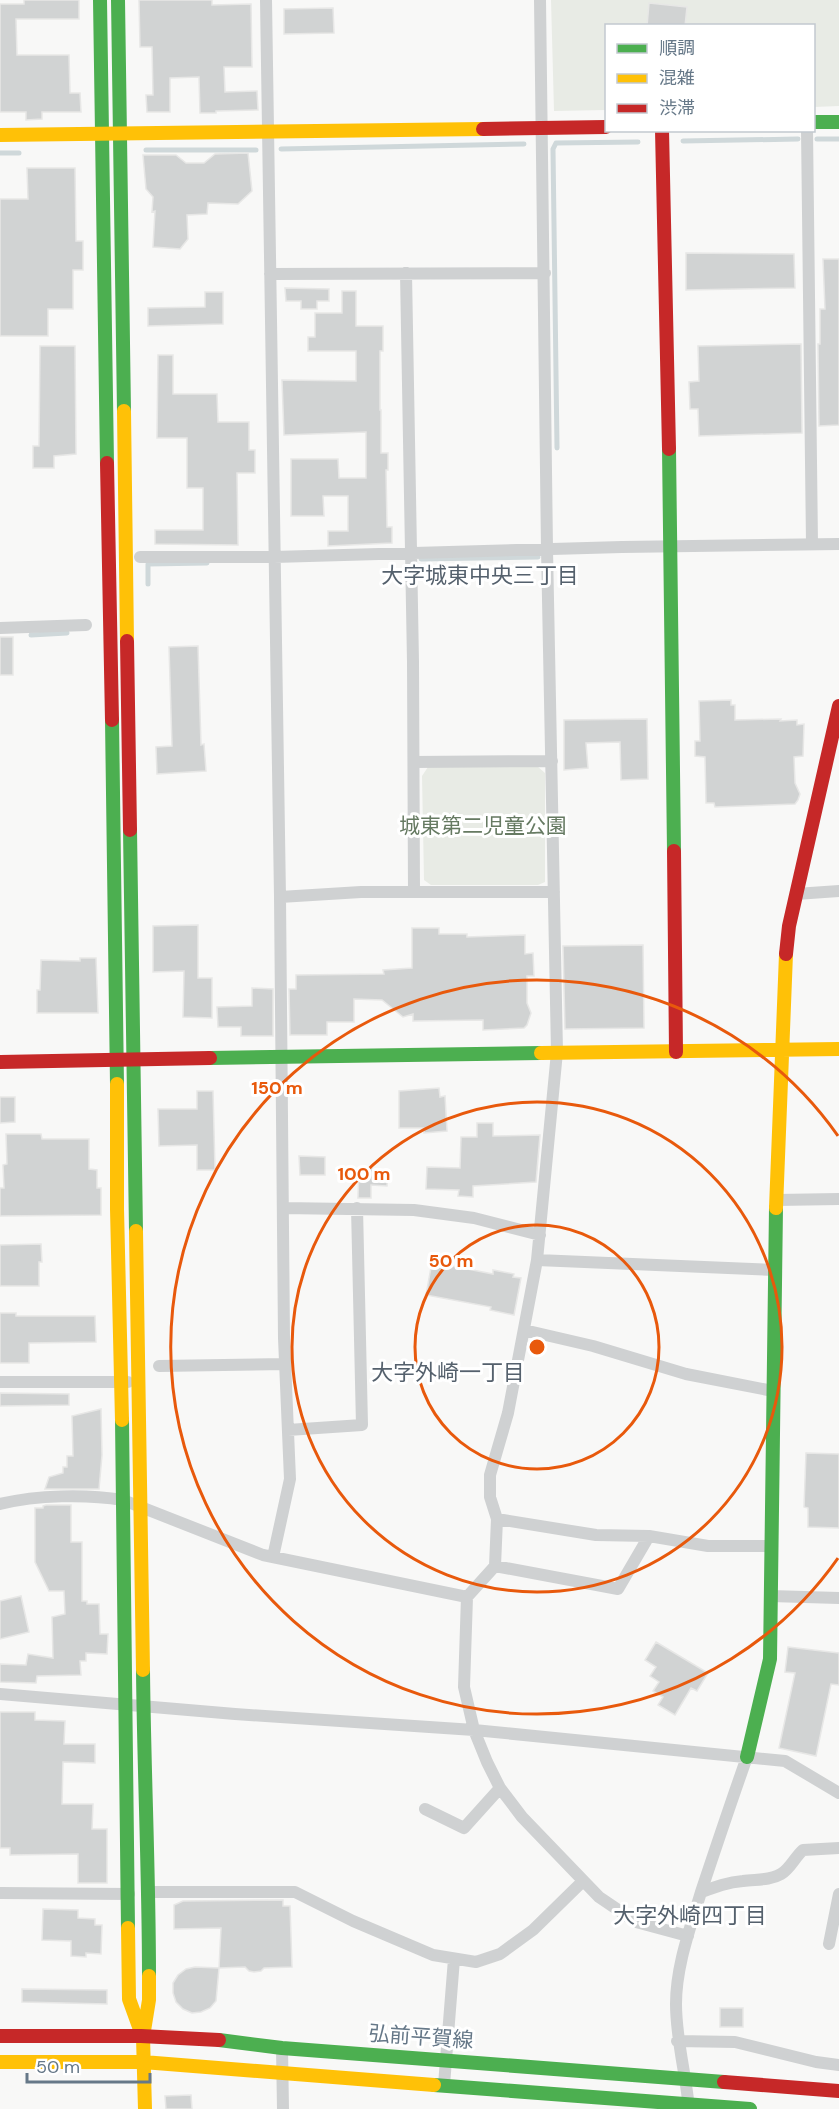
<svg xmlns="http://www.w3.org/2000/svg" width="839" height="2109" font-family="'DM Sans','Noto Sans JP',sans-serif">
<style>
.green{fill:#e8ebe5}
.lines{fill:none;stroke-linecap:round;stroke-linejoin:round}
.stream{stroke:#cfd8da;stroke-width:5}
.building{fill:#d1d3d3;stroke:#e7e7e6;stroke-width:1.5}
.street{stroke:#cfd1d2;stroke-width:12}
.fast{stroke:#4caf50;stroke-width:14}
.slow{stroke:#ffc107;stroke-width:14}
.jam{stroke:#c62828;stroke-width:14}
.ring{fill:none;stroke:#e8590c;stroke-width:3}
.labels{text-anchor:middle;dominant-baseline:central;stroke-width:6;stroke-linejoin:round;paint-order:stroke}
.park-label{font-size:21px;fill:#667a62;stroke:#fff}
.street-label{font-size:21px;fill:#667888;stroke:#fff}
.neighbourhood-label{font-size:22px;fill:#55616d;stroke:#fff}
.centre{fill:#e8590c;stroke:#fff;stroke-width:3}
.ring-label{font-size:18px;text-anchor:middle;font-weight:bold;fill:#e8590c;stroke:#fff;stroke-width:6;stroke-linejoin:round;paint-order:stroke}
</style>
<rect width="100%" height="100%" fill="#f8f8f7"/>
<!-- green -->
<path class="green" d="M551,0H839V106L814,107V26H606V110L554,111Z
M537,766L545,773V882L538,885H431L424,880L422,776L428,767Z"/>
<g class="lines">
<!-- stream -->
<path class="stream" d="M817,139H839
M683,141L798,139
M281,149L524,144
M146,150H256
M0,153H19
M557,448L553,149L556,143L638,142
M421,559L538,557
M148,584V564L207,563
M31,635L67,633"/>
</g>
<!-- building -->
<path class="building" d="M24,0H79V19H16L17,55H69L70,93H80L81,112H42V119L26,120V112H0V4H24Z
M139,0H212V5L251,4L252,67H224L225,92L257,91L258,110L216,111V113H200L199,77L170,78V112H147L146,95H153L152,47H140Z
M649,3L687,7L685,26H647Z
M333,8L334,33L284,34V9Z
M248,153L252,191L238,204L208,203L207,214L187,215L188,239L180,249L153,247L155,211L152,212L153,197L146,189L143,155H176L186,163H204L215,154Z
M27,168H75L76,241H83V270H73V309H48V336H0V199H28Z
M686,253L794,254L795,288L686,290Z
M823,259H839V425L819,426L818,344H820V309H825Z
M285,288L329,289V301H317V309H301V301H286Z
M342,291H356V326H383V351H380V410H381V453H388V470H386L387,527H392V543L328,546V531H348V496H323L324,516H291V459H338L339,478H366V432L284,435L282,380L356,381V351H308V337H315V313H342Z
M205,292H223V324L148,326V308L205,307Z
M801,344L802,433L699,436L698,409H690L689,382L699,381L698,346Z
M40,346H75L76,454L54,456V468H33V446H39Z
M158,355H173V394H217L218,422H249V450H255V473H237L238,545L155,544V530H203V488H187V438H157Z
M0,637H13V675H0Z
M198,646L201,745L204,744L206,771L157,774L156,747L172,746L169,647Z
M731,700V705H735V720L781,719L780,721L797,720V725L804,724L803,756L794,757L795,783L800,794L798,800L795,804L715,807L714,803H706L705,757L695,756V741H700L699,701Z
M647,719L648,779L621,780L620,742L586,743L588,768L564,770V720Z
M198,925V978H212V1018L183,1017L184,971L153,972V926Z
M412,928H439V934H467V937L525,935V954L533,953L534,976H527V1003L531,1013L527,1025L524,1028L483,1030V1020L413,1021V1014L403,1017L382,1000L354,999V1022H327V1035H290L289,989H296V975L384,974L383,970L412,968Z
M643,945L644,1028L565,1029L563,946Z
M80,958H96L98,1013H37V990H40L41,960L80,961Z
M252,988L273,989V1036H241V1027H218L217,1007L252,1006Z
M439,1088L440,1097L445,1096L447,1131L424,1133V1128H399V1091Z
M197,1091H213L215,1170H197V1145L159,1146L158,1109H197Z
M0,1097H15V1122L0,1123Z
M477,1123H493V1136L540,1135L536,1182L473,1186V1197L458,1196L459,1190L426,1189L427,1167L460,1168L461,1137H477Z
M6,1134H41L42,1139H89V1169L97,1170V1188H101V1215L0,1216V1188H4L3,1165L7,1164Z
M299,1156L325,1157V1175H300Z
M359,1168L388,1170L387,1186L371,1185V1198H358Z
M41,1244L42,1262H39V1286H0V1245Z
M432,1262L493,1274V1270L514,1274L513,1277L521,1278L514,1315L490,1310L491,1307L426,1295Z
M0,1313H16V1316H95L96,1342L29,1343V1363H0Z
M0,1393L69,1394V1405L0,1406Z
M101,1409L102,1455L99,1489H45L49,1477L63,1473V1467H67V1456H73L72,1416Z
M806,1453L839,1454V1528L808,1527V1508L804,1507Z
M46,1505H71V1542H82V1601H87V1604H99L100,1634H108L107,1654L86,1653V1661H80L81,1675L37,1676L36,1683L0,1682V1664L26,1665L28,1654L53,1658L52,1617L65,1614L64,1591H49L35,1562V1508H43V1506Z
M21,1596L29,1632L0,1639V1601Z
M656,1642L708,1673L697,1691L691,1688L675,1715L658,1705L663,1697L653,1691L659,1682L650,1676L656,1667L645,1660Z
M788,1647L839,1653V1685L831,1684L816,1756L779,1748L795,1673L785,1672Z
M0,1712H35V1720L65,1721L64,1744H95V1763L63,1762L62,1804H93L92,1829H107V1883H78V1854L10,1855V1848H0Z
M283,1900V1906H290L292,1967L264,1968L261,1971L254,1972L249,1971L245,1967L219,1968L221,1928L174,1929V1905L183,1901Z
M43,1909L78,1910V1918L95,1919V1925H102L101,1954L86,1953V1957L71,1956V1941L42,1940Z
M195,1967L219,1968L216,2001L210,2008L201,2012L192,2013L183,2009L176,2002L173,1993V1983L178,1975L186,1969Z
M22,1989L107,1990V2004L22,2002Z
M720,2008H743V2027H720Z
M191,2095L192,2109H166L165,2096Z"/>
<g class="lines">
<!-- street -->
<path class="street" d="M266,0L280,897L284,1338L290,1479L273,1557
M540,0L547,549L557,1052L537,1260L508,1413L490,1475V1497L497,1519L495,1566L467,1597L464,1687L474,1730L487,1762L500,1788L522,1817L599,1897L636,1922L688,1936
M807,130L812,544
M406,273L413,662L414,892
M270,274L545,273
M140,557H274L622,547L839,544
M0,628L86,625
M414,762L552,761
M796,894L839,891
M280,897L361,892H554
M776,1200L839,1199
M283,1208L414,1210L474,1218L540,1235
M537,1260L774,1270
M524,1330L593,1346L686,1374L773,1391
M159,1366L285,1364
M0,1382H128
M288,1430L362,1425L357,1208
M0,1504C37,1495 86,1494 123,1500L263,1555L467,1597
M497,1519L596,1535L649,1536
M495,1566L618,1589L649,1536L708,1546H770
M770,1596L839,1598
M0,1694L235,1714L474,1730L785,1761L839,1793
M425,1809L464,1828L500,1788
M149,1892H295L353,1921L433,1955L476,1962L500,1954L533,1930L582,1882
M702,1892C715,1887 728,1882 743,1881C755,1879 769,1881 781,1874C790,1869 795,1857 803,1850L839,1848
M0,1893L129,1894
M829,1944L839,1894
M677,2041L735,2042L816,2062L839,2065
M282,2048L283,2109
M444,2085L454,1959
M689,2109C686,2074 676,2040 676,2004C676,1966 690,1929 701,1892C716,1847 731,1802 747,1757"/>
<!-- fast -->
<path class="fast" d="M100,0L107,463
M118,0L124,411
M814,122H839
M669,449L674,851
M112,720L117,1084
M130,830L136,1231
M210,1058L541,1053
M122,1420L128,1928
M143,1670C144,1772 149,1874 149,1976
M747,1757L770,1659L776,1208
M219,2040L282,2048L724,2082
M434,2085L750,2109"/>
<!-- slow -->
<path class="slow" d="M0,135L483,129
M124,411L127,641
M541,1053L839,1049
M117,1084V1209L122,1420
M776,1208L786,954
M136,1231L143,1670
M128,1928L129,1999L142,2035
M0,2062H143L434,2085
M145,2109L143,2037L149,2000V1976"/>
<!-- jam -->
<path class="jam" d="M483,129L606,127
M662,130L669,449
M107,463L112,720
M127,641L130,830
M674,851L676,1052
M786,954L789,926L839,706
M0,1062L210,1058
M0,2036H141L219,2040
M724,2082L839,2091"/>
</g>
<!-- distance rings -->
<g class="ring">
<circle cx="537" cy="1347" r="122"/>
<circle cx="537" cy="1347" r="245"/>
<path d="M838 1558A367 367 0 1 1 838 1136"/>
</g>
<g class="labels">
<!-- park labels -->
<g class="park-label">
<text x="483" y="826">城東第二児童公園</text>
</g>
<!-- street labels -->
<g class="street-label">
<text transform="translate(421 2037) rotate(4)">弘前平賀線</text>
</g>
<!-- neighbourhood labels -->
<g class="neighbourhood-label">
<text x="480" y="575">大字城東中央三丁目</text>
<text x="448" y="1372">大字外崎一丁目</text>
<text x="690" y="1915">大字外崎四丁目</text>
</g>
</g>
<circle cx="537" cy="1347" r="9" class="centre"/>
<g class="ring-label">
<text x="277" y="1094">150 m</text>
<text x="364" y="1180">100 m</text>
<text x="451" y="1267">50 m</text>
</g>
<!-- legend -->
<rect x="605" y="24" width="210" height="108" fill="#ffffff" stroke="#c2c9cf" stroke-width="1.5"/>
<rect x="617" y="44" width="30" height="9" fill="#4caf50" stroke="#c2c9cf" stroke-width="1.5"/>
<text x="659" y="54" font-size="18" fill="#667888">順調</text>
<rect x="617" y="74" width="30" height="9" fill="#ffc107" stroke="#c2c9cf" stroke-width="1.5"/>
<text x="659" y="84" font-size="18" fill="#667888">混雑</text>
<rect x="617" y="104" width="30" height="9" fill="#c62828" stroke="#c2c9cf" stroke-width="1.5"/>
<text x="659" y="114" font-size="18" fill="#667888">渋滞</text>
<!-- scale -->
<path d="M27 2073v9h123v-9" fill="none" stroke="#667888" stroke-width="3"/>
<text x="36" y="2073" font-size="18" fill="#667888" stroke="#ffffff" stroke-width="4.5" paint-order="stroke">50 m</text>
</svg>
